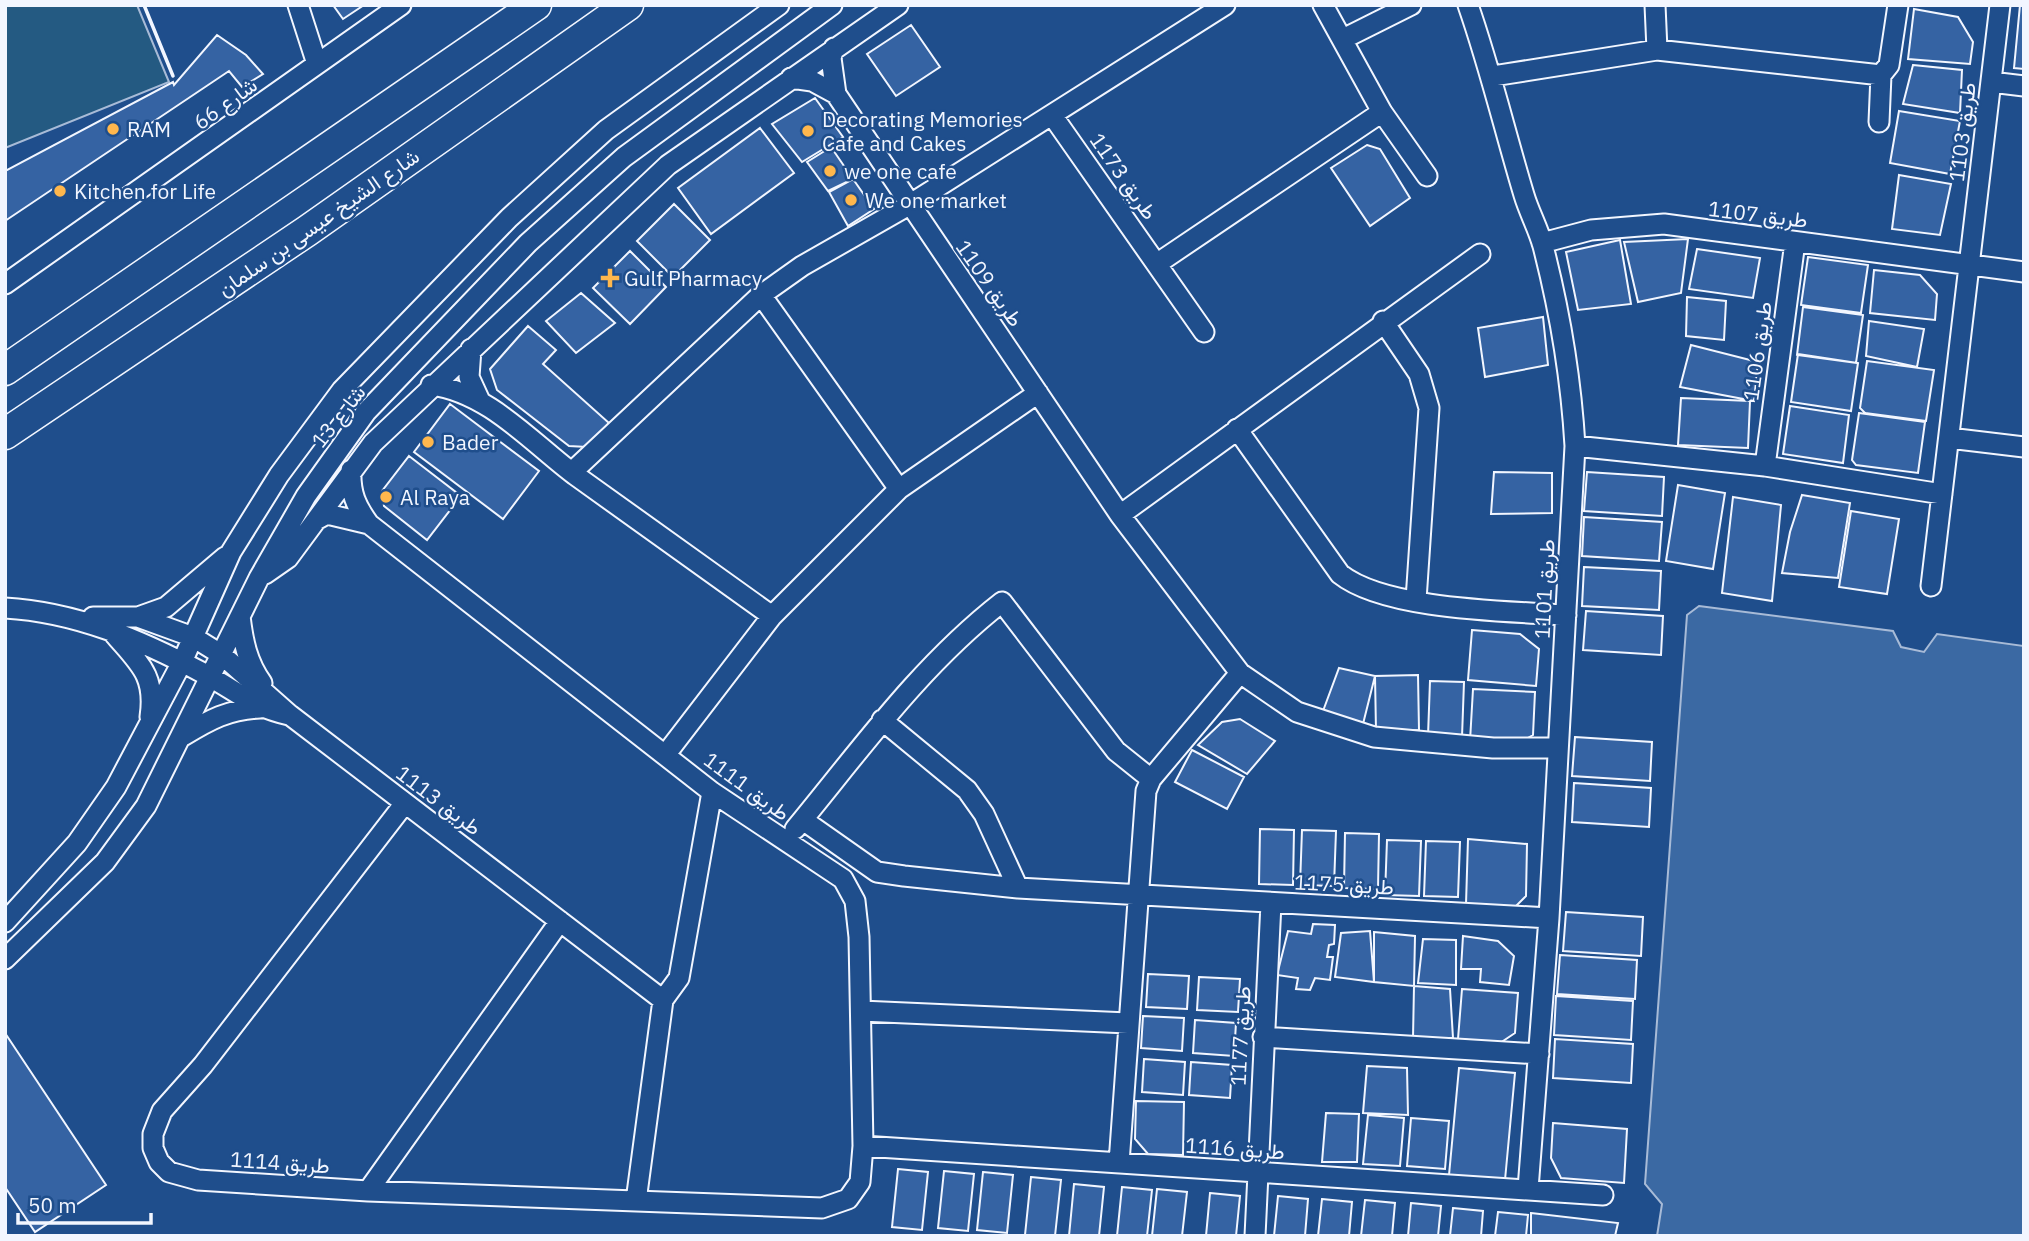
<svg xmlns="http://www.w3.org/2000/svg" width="2029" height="1241" font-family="'IBM Plex Sans',Vazirmatn,sans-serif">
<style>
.green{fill:#245a82;stroke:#a8bbd7;stroke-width:2}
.water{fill:#3b69a3;stroke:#a8bbd7;stroke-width:2}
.building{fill:#3563a3;stroke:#f2f6ff;stroke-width:2}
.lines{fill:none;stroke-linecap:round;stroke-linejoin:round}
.minor-casing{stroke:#f2f6ff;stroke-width:23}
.highway-casing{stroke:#f2f6ff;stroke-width:33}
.minor{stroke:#1f4e8c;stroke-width:19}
.highway{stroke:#1f4e8c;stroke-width:30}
.wall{stroke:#f2f6ff;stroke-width:3.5}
.poi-dot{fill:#ffb74d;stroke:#1f4e8c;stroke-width:2.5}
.labels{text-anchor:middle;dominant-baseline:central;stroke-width:5;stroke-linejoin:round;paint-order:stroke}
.street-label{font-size:21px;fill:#f2f6ff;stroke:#1f4e8c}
.poi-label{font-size:21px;fill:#f2f6ff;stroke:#1f4e8c;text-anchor:start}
</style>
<rect width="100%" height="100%" fill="#1f4e8c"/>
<!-- green -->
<path class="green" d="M5,5H137L169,82L5,148Z"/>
<!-- water -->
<path class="water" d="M1699,606L1893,631L1901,647L1924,652L1937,634L2024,646V1236H1657L1662,1204L1645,1184L1687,615Z"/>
<!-- building -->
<path class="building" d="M333,5H364L343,19Z
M2020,5H2024V69L2014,68Z
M1914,9L1958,17L1973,42L1970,64L1908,59Z
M911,25L940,67L896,96L867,54Z
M217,35L246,55L263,74L242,87L229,71L5,221V171L173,82L174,85Z
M1913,65L1962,70L1960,113L1903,104Z
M815,98L843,137L802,162L772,124Z
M1899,111L1960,121L1950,174L1890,163Z
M760,128L794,173L711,234L678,188Z
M1367,145L1380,149L1410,198L1370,226L1331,168Z
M831,147L853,179L828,191L807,162Z
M1899,175L1951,184L1940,235L1892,229Z
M853,179L874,209L848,226L829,192Z
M674,204L710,240L673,277L637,241Z
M1688,239L1681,293L1638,302L1624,242Z
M1620,240L1631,304L1578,310L1566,252Z
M1697,249L1760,258L1753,298L1689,289Z
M630,251L666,287L630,324L593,288Z
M1808,257L1868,265L1861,313L1801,305Z
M1874,270L1920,275L1937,294L1935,320L1870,313Z
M581,293L615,323L576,353L546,321Z
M1687,297L1726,301L1724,340L1686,336Z
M1803,307L1863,315L1856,363L1797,355Z
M1543,317L1548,365L1485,377L1478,328Z
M1869,321L1924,329L1917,367L1866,356Z
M528,326L556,350L543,364L609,423L587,447L569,446L497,390L490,369Z
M1691,345L1758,362L1754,401L1680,387Z
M1798,354L1858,363L1851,411L1791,402Z
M1867,361L1934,370L1926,421L1865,413L1860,408Z
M1681,398L1750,401L1748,448L1678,445Z
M450,404L539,471L503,519L414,452Z
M1790,406L1849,415L1843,463L1783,454Z
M1859,413L1925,422L1918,473L1856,465L1852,460Z
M409,456L461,496L427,540L384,506L382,491Z
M1494,472L1552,473V513L1491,514Z
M1587,472L1664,477L1662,516L1584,511Z
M1678,485L1725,493L1713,569L1666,561Z
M1802,495L1850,503L1838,578L1782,573L1790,532Z
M1733,497L1781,505L1772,601L1722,593Z
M1851,511L1899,519L1887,594L1839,587Z
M1584,517L1662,522L1659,561L1582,556Z
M1584,567L1661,571L1659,610L1582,606Z
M1586,611L1663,616L1661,655L1583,650Z
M1472,630L1520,634L1539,649L1536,686L1468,680Z
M1339,668L1375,676L1363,724L1323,711Z
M1418,675L1419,730L1376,731L1375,676Z
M1430,681L1464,682L1462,737L1428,736Z
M1473,689L1535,692L1533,735L1517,744L1470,741Z
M1240,719L1275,741L1247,774L1198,745L1222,722Z
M1575,737L1652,742L1650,781L1572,776Z
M1192,750L1244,777L1227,809L1175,782Z
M1574,783L1651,788L1649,827L1572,822Z
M1260,829L1294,830L1293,885L1259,884Z
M1302,830L1336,831L1334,886L1300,885Z
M1345,833L1379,834L1378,889L1344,888Z
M1468,839L1527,844L1526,896L1512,910L1466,904Z
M1387,840L1421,841L1419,896L1385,895Z
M1426,841L1460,842L1458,897L1424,896Z
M1566,912L1643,917L1641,956L1563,951Z
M1313,924L1335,925L1334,944L1329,945L1327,957H1333L1330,980L1315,978L1310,990L1296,989L1298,978L1277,975L1288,931L1311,934Z
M1370,931L1374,982L1335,977L1341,933Z
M1374,932L1415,936L1414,986L1374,982Z
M1463,936L1498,941L1514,956L1509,985L1480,982L1481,969H1461Z
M1423,939L1456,940V985L1418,983Z
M1560,955L1637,960L1635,999L1557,994Z
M1148,974L1189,976L1187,1009L1146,1007Z
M1199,977L1240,979L1238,1012L1197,1010Z
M1414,986L1450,989L1453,1038H1413Z
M1462,989L1518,993L1515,1033L1500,1043L1458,1039Z
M1556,996L1633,1001L1631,1040L1554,1035Z
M1143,1016L1184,1018L1182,1051L1141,1048Z
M1195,1020L1236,1023L1234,1056L1193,1053Z
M5,1033L106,1185L35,1232L5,1187Z
M1555,1039L1633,1044L1631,1083L1553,1078Z
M1144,1059L1185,1062L1183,1095L1142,1092Z
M1191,1062L1232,1065L1230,1098L1189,1095Z
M1367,1066L1407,1068L1408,1115L1363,1113Z
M1459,1068L1515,1073L1505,1180L1449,1175Z
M1136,1101L1184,1102L1183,1155L1148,1154L1135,1139Z
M1326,1113L1359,1114L1357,1162H1322Z
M1368,1115L1404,1118L1400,1166L1363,1164Z
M1411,1118L1449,1121L1445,1169L1407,1166Z
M1553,1123L1627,1129L1624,1183L1561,1178L1551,1158Z
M898,1169L928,1172L922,1230L892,1227Z
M944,1171L974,1174L968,1231L938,1228Z
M983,1172L1013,1175L1007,1233L977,1230Z
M1031,1177L1061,1180L1055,1236L1025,1235Z
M1074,1184L1104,1187L1099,1236H1069Z
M1122,1187L1152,1190L1147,1236H1117Z
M1157,1189L1187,1192L1182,1236H1152Z
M1210,1193L1240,1196L1236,1236H1206Z
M1278,1196L1308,1199L1305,1236H1274Z
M1322,1199L1352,1202L1349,1236H1318Z
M1365,1200L1395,1203L1392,1236H1361Z
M1411,1203L1441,1206L1438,1236H1408Z
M1453,1208L1483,1211L1481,1236H1450Z
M1498,1212L1528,1215L1526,1236H1495Z
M1531,1213L1618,1223L1615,1236H1531Z"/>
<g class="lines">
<defs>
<path id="minor" d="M298,5L317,64
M1323,5L1382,112L1427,176
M1468,5C1490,68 1505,132 1524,195C1529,212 1538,228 1543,246C1560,312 1571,378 1575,446L1549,918L1528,1189
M1655,5L1657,50
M1343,39L1411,5
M834,48L831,58L836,94L1120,515L1240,673L1297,712L1374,737L1493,748H1556
M1493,76L1657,50L1881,75
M791,78L812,81L836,94
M1991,82L2024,86
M1052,115L1204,332
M1879,122L1881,75L1889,65L1898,5
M1542,243L1591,230L1664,224L2024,272
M1158,263L1382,112
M5,284L401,5
M761,295L899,489
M1383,321L1419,374L1429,408L1416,600
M471,349L469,377L480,401
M431,385C488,392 531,442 575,475C641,522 707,569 772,616
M1237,429L1340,574C1385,610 1507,611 1566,615
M1949,438L2024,447
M1575,446L1765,466L1942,494
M1765,466L1795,242
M351,470C350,493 356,506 369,524L712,792L843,879L855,901L859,937L863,1146L860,1182L848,1199L822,1208L368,1191L198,1180L169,1172L159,1162L153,1148V1134L162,1111L203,1065L405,803
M572,472L761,295L802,266L909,205L1225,5
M1120,515L1480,254
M316,520L327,514L369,524
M265,574L288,558L373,443L668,165L898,5
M1931,586L2000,5
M5,608C76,612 141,640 203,673C237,691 250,706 289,715
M240,616C243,641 247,662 262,683
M93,617H138L166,607L225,557
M138,617L193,637L222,655L290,715L663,1000
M114,634C140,664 156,676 150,717
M882,720L967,790L984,814L1018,888
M183,736C209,720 229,709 260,708
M666,754L772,616L899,489L1038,393
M803,820L877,872L904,876L1018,888L1549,918
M795,829C861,749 920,666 1002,602L1116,751L1151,779
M5,922L77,843L116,787L182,662L231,552L279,475L342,390L509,218L606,130L779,5
M5,959L105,862L146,806L259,578L306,496L366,412L528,243L624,157L832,5
M861,1011L1128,1023
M1263,1037L1539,1054
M863,1146L1603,1195
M1119,1163L1146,791L1151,779L1240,673
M368,1191L560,921
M636,1201L663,1000L679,978L712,792
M1255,1236L1271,903"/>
<path id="highway" d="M5,370L536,5
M5,434L307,231L628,5"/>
</defs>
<!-- minor casing -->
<use href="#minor" class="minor-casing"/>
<!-- highway casing -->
<use href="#highway" class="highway-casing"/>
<!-- minor -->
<use href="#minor" class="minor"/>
<!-- highway -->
<use href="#highway" class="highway"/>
<!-- wall -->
<path class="wall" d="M144,5L173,76"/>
</g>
<!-- markers -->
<g class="poi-dot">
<circle cx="113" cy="129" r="7"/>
<circle cx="808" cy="131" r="7"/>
<circle cx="830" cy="171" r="7"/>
<circle cx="60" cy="191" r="7"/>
<circle cx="851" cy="200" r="7"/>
<path d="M606.5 267.5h7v7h7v7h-7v7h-7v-7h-7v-7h7z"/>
<circle cx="428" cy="442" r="7"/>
<circle cx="386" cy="497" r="7"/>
</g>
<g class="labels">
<!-- street labels -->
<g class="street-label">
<text transform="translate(225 103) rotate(-36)">شارع 66</text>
<text transform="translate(1962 132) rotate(-83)">طريق 1103</text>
<text transform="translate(1124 176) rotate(55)">طريق 1173</text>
<text transform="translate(1758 214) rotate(7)">طريق 1107</text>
<text transform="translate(318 222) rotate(-35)">شارع الشيخ عيسى بن سلمان</text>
<text transform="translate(990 283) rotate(55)">طريق 1109</text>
<text transform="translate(1757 351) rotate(-82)">طريق 1106</text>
<text transform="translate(338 416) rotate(-52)">شارع 13</text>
<text transform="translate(1544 589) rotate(-87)">طريق 1101</text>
<text transform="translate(747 786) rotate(36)">طريق 1111</text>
<text transform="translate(439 800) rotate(37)">طريق 1113</text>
<text transform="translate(1344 884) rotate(3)">طريق 1175</text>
<text transform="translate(1240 1036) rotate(-87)">طريق 1177</text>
<text transform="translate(1235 1148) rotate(4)">طريق 1116</text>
<text transform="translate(280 1162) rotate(4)">طريق 1114</text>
</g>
<!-- poi labels -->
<g class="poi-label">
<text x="822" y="119">Decorating Memories<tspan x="822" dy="24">Cafe and Cakes</tspan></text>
<text x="127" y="129">RAM</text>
<text x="844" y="171">we one cafe</text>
<text x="74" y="191">Kitchen for Life</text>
<text x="865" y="200">We one market</text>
<text x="624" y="278">Gulf Pharmacy</text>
<text x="442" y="442">Bader</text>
<text x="400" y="497">Al Raya</text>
</g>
</g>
<!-- border -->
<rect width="2029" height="1241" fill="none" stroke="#f2f6ff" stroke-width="14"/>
<!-- scale -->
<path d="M18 1213v10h133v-10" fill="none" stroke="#f2f6ff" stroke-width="3.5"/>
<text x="28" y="1213" font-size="21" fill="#f2f6ff" stroke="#1f4e8c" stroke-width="5" paint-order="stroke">50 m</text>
</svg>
